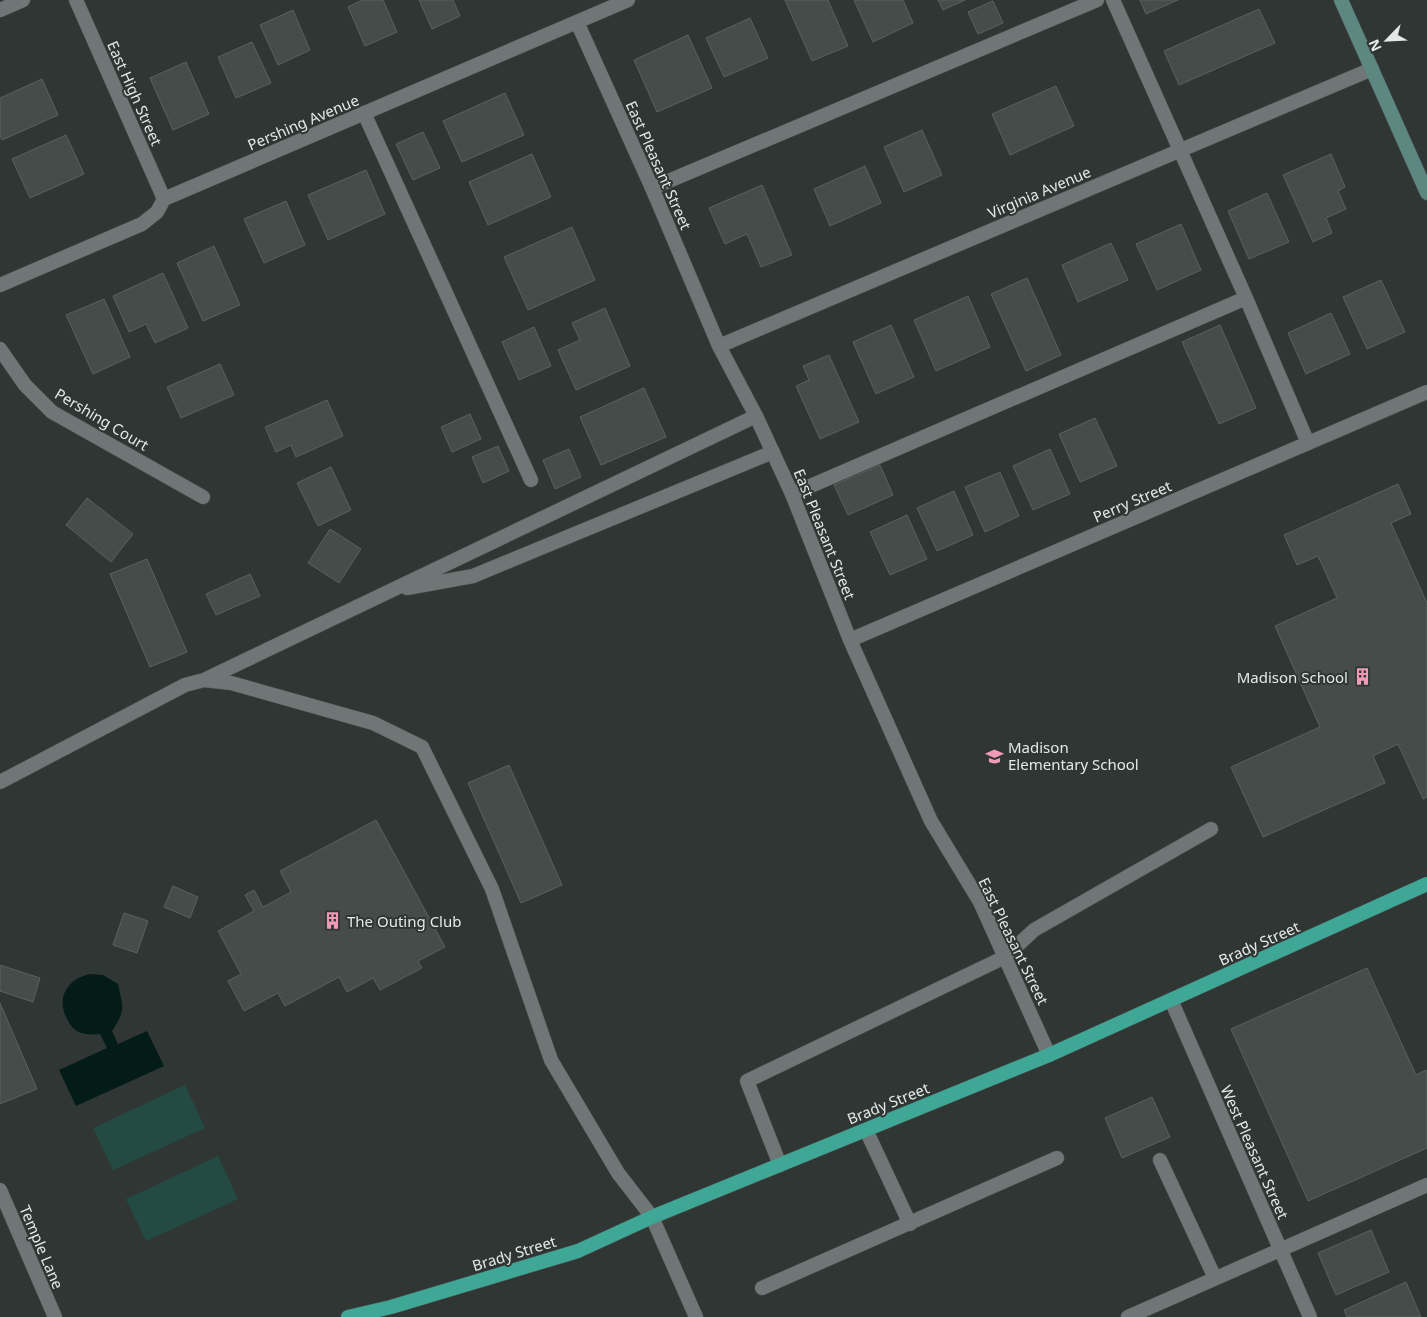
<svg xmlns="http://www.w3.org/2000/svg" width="1427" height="1317" font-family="'Noto Sans',sans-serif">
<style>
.green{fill:#234b43}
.water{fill:#041c18}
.building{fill:#454c4a;stroke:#5a6160}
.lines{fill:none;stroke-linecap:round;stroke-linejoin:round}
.service-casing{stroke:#4c5251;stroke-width:15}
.minor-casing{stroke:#4c5251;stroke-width:15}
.secondary-casing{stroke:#4c5251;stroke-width:15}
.trunk-casing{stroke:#4c5251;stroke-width:15}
.service{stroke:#6f7675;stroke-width:14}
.minor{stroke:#6f7675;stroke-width:14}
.secondary{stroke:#5c8881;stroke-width:14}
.trunk{stroke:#3ea795;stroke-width:14}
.labels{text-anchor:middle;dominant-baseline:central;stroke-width:4;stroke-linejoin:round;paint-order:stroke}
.street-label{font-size:15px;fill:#e4e9e7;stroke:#2f3634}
.poi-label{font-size:15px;fill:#e4e9e7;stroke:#2f3634;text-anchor:start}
</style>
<rect width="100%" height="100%" fill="#2f3634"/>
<!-- green -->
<path class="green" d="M185,1085L205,1128L113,1170L93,1128Z
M218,1156L238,1199L146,1241L126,1199Z"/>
<!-- water -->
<path class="water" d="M90,974L103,975L118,984C123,1007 126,1010 112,1031L118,1044L147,1031L164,1066L76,1106L59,1070L107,1048L100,1034C92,1035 84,1035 77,1031C73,1029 69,1023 67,1019C56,998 67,979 90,974Z"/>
<!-- building -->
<path class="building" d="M362,0H383L397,32L365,46L348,7Z
M419,0H453L460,16L432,29Z
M785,0H828L848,46L812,61Z
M854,0H903L913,23L873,42Z
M938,0H965L943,10Z
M1140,0H1178L1146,14Z
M993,1L1003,23L978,34L968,12Z
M1259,9L1275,43L1179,85L1164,51Z
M293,10L310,50L278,65L260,25Z
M750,18L768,58L724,77L706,38Z
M688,35L712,88L657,112L634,60Z
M252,42L271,83L236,98L218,57Z
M186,62L209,114L173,130L150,78Z
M42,79L58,115L2,140L0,136V98Z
M1056,86L1074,126L1010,155L992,114Z
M505,93L524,135L462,162L443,121Z
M922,130L942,175L904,192L884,147Z
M423,132L440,168L413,180L396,144Z
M66,135L84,174L30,198L12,159Z
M532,154L551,197L488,225L469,182Z
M1331,154L1345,187L1338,191L1346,209L1326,218L1332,233L1313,242L1283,175Z
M865,166L881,203L830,226L814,189Z
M366,170L385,214L328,240L308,195Z
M762,185L792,255L761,267L747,234L725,244L709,208Z
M1267,193L1289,242L1249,259L1228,211Z
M286,201L305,245L264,263L244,219Z
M1181,224L1201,270L1157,290L1136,244Z
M572,227L595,280L528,310L504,257Z
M1111,243L1128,280L1078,302L1062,265Z
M214,246L240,305L203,321L177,263Z
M163,273L188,328L155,343L146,324L129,332L113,296Z
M1027,278L1061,355L1026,371L991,294Z
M1381,280L1405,332L1367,349L1343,297Z
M968,296L990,347L936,371L914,320Z
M104,299L130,357L93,374L66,315Z
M605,308L630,366L576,390L558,350L580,340L572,323Z
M1331,313L1350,354L1306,374L1288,333Z
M891,325L914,377L876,394L853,342Z
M1220,325L1256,408L1219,424L1182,342Z
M534,327L551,366L519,380L502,342Z
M829,355L859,422L820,439L796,386L809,380L803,366Z
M220,364L234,395L181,418L167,387Z
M644,388L666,437L601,465L580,417Z
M327,400L343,436L296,457L291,445L276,452L265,427Z
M470,414L481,439L452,452L441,427Z
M1095,418L1117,466L1080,482L1059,434Z
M498,446L509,471L483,483L472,457Z
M569,449L581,477L555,489L543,460Z
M1050,449L1070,494L1033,510L1013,466Z
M880,465L893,495L848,515L834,485Z
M331,467L351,510L318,526L297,483Z
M1000,472L1019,516L985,532L965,487Z
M1398,484L1411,514L1391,523L1427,603V797L1423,799L1398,744L1373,756L1385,783L1263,837L1231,767L1320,727L1275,626L1337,598L1318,556L1297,565L1284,535Z
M954,491L973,535L937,551L917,508Z
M87,498L133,534L111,562L66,525Z
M907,515L927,559L890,575L870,532Z
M330,529L361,549L339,583L308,563Z
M147,559L187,652L150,667L110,574Z
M250,574L260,596L216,615L206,594Z
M509,765L562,885L521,903L468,783Z
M376,820L445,947L418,961L422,968L380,990L373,978L347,992L339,977L285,1006L278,993L244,1011L228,981L241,974L218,931L254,911L245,895L254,890L263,907L291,892L280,871Z
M173,886L198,897L190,918L164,907Z
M124,913L148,921L137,953L113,945Z
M0,965L40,978L33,1002L0,991Z
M1367,968L1416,1075L1426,1070L1427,1072V1148L1308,1201L1231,1029Z
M0,1003L37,1089L0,1104Z
M1152,1097L1170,1137L1122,1158L1105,1118Z
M1371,1230L1389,1272L1336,1295L1318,1253Z
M1406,1282L1421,1317H1347L1344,1310Z"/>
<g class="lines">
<defs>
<path id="service" d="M1113,0L1246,298L1308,443
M364,113L531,480
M652,188L1097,0
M792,494L1246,298
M407,588L473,576L773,452
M204,680L231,683L373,723L422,747L492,889L551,1060L618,1173L652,1217
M0,782L185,685L204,680L756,416
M866,1130L910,1224
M1160,1160L1215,1278
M780,1165L747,1081L1005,957L1034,930L1211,829
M762,1288L1057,1158
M1128,1317L1427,1185"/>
<path id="minor" d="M76,0L164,199
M0,10L23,0
M577,22L652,188L719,346L756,416L792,494L850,640L931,821L980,902L1049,1055
M0,285L142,224L157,212L164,199L628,0
M719,346L1372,69
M0,349L25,385L52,412L203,497
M850,640L1427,392
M1171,1000L1310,1317
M0,1190L55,1317
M652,1217L696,1317"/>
<path id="secondary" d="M1341,0L1427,193"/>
<path id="trunk" d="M348,1317L391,1307L578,1251L652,1217L1049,1055L1427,884"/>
</defs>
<!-- service casing -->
<use href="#service" class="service-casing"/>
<!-- minor casing -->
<use href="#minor" class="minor-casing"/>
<!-- secondary casing -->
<use href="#secondary" class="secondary-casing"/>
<!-- trunk casing -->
<use href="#trunk" class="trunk-casing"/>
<!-- service -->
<use href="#service" class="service"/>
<!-- minor -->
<use href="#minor" class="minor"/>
<!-- secondary -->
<use href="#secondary" class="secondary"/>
<!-- trunk -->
<use href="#trunk" class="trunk"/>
</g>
<!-- icons -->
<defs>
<symbol id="building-bare" viewBox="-9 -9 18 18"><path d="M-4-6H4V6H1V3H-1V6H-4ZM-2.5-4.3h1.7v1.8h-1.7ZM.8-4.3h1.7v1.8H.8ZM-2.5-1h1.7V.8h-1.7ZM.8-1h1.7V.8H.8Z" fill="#f09ab6" stroke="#2f3634" stroke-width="2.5" paint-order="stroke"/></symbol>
<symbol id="school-bare" viewBox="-9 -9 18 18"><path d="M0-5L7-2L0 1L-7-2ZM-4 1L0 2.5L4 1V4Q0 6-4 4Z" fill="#f09ab6" stroke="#2f3634" stroke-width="2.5" paint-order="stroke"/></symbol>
</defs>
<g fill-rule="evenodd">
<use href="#building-bare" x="1350" y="664" width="25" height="25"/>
<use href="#school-bare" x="982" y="744" width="25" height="25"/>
<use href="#building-bare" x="320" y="908" width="25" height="25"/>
</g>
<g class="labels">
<!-- street labels -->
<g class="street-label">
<text transform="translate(135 93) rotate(66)">East High Street</text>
<text transform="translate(303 122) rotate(-23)">Pershing Avenue</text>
<text transform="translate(659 165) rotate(66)">East Pleasant Street</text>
<text transform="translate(1039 192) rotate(-23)">Virginia Avenue</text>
<text transform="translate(102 419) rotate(31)">Pershing Court</text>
<text transform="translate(1132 501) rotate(-23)">Perry Street</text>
<text transform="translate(825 534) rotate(68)">East Pleasant Street</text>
<text transform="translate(1014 941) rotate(64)">East Pleasant Street</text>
<text transform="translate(1259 943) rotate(-24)">Brady Street</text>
<text transform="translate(888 1103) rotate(-22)">Brady Street</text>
<text transform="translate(1255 1152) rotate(66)">West Pleasant Street</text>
<text transform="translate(42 1247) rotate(67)">Temple Lane</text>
<text transform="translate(514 1253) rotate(-17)">Brady Street</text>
</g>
<!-- poi labels -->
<g class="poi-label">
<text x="1348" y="677" text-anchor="end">Madison School</text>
<text x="1008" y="747">Madison<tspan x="1008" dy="17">Elementary School</tspan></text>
<text x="347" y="921">The Outing Club</text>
</g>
</g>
<!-- north arrow -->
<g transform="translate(1387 40) rotate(246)" stroke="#2f3634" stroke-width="4" paint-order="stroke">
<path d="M0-4L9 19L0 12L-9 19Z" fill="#e4e9e7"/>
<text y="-8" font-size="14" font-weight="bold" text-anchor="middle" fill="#e4e9e7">N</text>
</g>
</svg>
